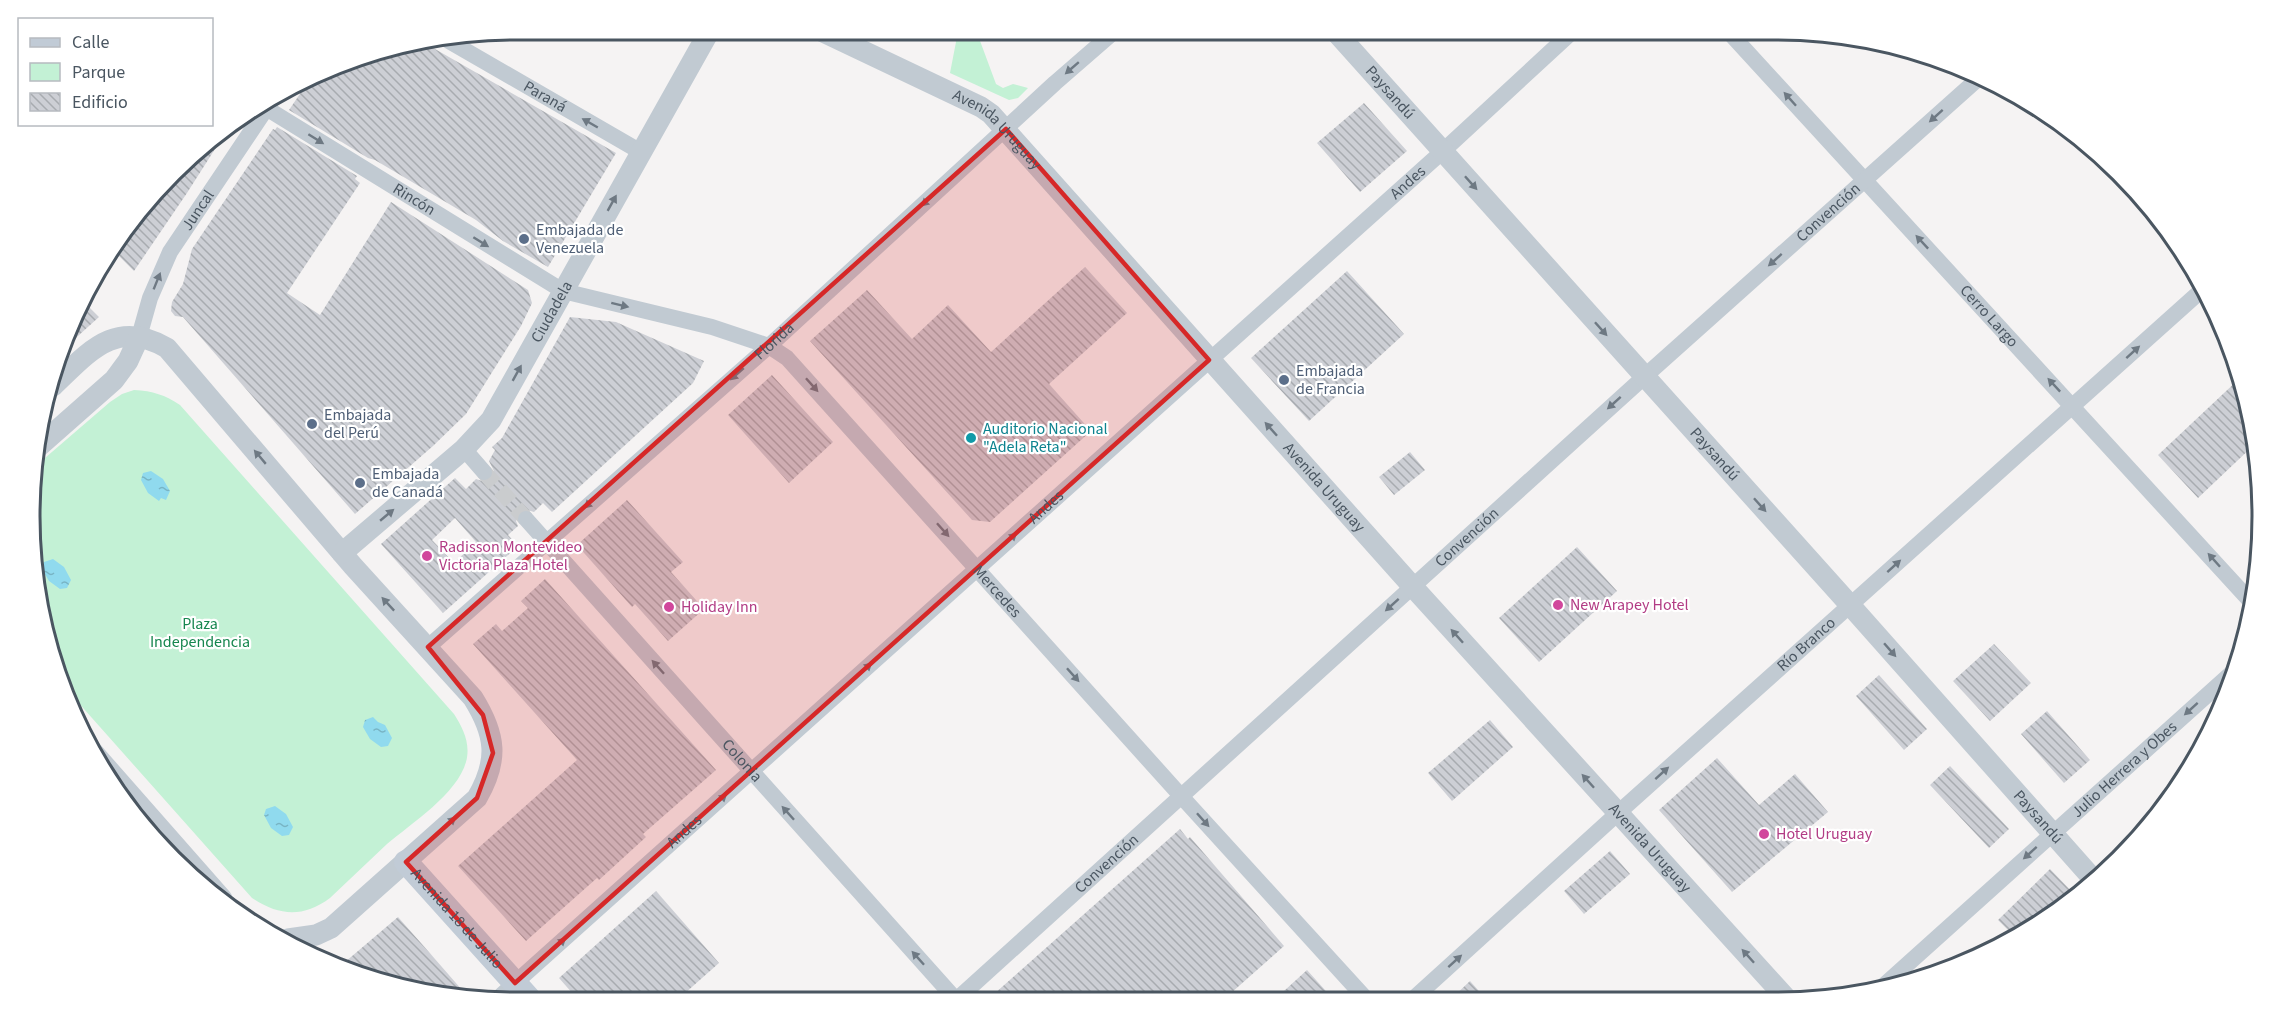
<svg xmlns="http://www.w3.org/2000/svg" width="2292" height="1033" font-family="'Source Sans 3',sans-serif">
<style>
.park{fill:#c3f1d5}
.water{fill:url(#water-ripples)}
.building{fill:url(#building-back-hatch);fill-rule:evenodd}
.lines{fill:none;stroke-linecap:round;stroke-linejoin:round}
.minor-tunnel{stroke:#caccce;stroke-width:16;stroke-dasharray:16 8;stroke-linecap:butt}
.minor{stroke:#c1cad2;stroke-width:16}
.tertiary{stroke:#c1cad2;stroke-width:21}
.secondary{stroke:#c1cbd6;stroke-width:24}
.oneway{fill:#6e7983}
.marked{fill:#d62828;fill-opacity:0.2;stroke:#d62828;stroke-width:4.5;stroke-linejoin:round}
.service-dot{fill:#5c6f8a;stroke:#fff;stroke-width:2}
.culture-dot{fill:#0f9aa8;stroke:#fff;stroke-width:2}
.hotel-dot{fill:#d1479c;stroke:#fff;stroke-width:2}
.labels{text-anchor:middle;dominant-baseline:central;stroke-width:4.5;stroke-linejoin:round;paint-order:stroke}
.street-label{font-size:16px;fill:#4a5661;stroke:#fff}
.service-label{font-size:16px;fill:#4e5e75;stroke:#fff;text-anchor:start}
.culture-label{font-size:16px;fill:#0d838f;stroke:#fff;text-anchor:start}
.hotel-label{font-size:16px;fill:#b23c85;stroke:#fff;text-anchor:start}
.park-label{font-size:16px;fill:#17864f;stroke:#fff}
.rim{fill:none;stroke:#4a5661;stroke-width:3}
</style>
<defs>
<pattern id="water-ripples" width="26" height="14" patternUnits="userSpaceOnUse" patternTransform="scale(1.5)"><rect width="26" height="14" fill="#90daee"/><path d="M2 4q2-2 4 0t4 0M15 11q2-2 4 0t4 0" fill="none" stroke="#78b4c4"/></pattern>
<pattern id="building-back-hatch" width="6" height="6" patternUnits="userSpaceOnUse" patternTransform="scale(1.5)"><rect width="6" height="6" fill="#cdcfd5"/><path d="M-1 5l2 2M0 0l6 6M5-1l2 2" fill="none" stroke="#a8abb0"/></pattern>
</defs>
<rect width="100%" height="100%" fill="#f5f3f3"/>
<!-- park -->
<path class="park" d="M953,30H976L996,84L1003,88L1013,84L1028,88L1018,98L1009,100L950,73L956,42Z
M134,390C153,391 165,395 180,405L454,714C463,728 471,744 466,762C457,794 412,823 387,844C368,862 349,880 330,898C303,918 279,916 252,898L60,682L56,673L34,580L38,464L110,402L122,394Z"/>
<!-- water -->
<path class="water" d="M151,471L163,479L170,491L166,500L161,498L159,501L148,493L141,480L143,473Z
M53,559L64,567L71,580L67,588L60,589L49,581L42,569L44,562Z
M373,717L378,722L385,725L392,738L388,746L381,747L370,739L363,727L365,720Z
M275,806L286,814L293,827L289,835L282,836L271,828L264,815L266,809Z"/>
<!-- building -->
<path class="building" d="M428,45L616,153L548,267L503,241L476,220L375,160L368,158L289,110L310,79L360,56Z
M1364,103L1407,151L1360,192L1317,143Z
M229,127L187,193L134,271L114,251L196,151Z
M277,127L357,176L355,179L360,183L287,293L320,315L391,202L528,290L532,303L521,326L466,414L433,446L355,514L183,317L175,316L171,311L172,302L183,284L192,249L273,129L275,130Z
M1085,267L1127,313L1049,384L1091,431L990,522L972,520L810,341L867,290L912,339L948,305L991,352Z
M1347,271L1404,334L1309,421L1251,358Z
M84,302L99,317L68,345L78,318Z
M570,317L616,322L704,361L693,383L552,512L543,503L534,512L524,509L519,512L516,521L518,526L508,535L518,546L443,613L381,544L455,478L466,489L476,479L485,482L491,479L494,471L489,461L495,450L492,447L502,438ZM455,518L476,542L454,563L432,540Z
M772,375L833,442L789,483L728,415Z
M2240,378L2253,421L2255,444L2198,498L2158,455Z
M1410,452L1425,470L1394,495L1379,477Z
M627,500L683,562L671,572L704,609L668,641L635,604L632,607L577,545Z
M1577,547L1617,591L1539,662L1499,618Z
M545,579L716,770L643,834L646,837L599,880L597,878L526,941L458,866L577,760L473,644L496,624L502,631L528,608L521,601Z
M1994,644L2031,683L1990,721L1953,681Z
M1879,675L1927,729L1904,750L1856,696Z
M2047,711L2090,760L2064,783L2021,734Z
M1490,720L1513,747L1452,801L1428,773Z
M1717,758L1759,805L1795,774L1828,812L1732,892L1659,810Z
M1950,766L2009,829L1989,848L1930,785Z
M1180,829L1188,839L1190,837L1284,946L1222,1001H1162L1156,994L1148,1001L985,1002Z
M1610,851L1630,874L1584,914L1564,891Z
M2050,869L2077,897L2072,902L2014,936L1998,920Z
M656,891L719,963L675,1002L581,1003L559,978Z
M398,917L428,951L469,998L421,994L338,968Z
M1307,970L1334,1000L1273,1001Z
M1470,981L1487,1000H1450Z"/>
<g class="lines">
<!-- minor-tunnel -->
<path class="minor-tunnel" d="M484,472L526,519"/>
<!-- minor -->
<g class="minor">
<path id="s1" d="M1727,30L2253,604"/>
<path id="s2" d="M449,41L641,152"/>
<path id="s3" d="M266,108L563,291L712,327L769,346L787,358L1181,796L1367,1000"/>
<path id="s4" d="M139,337L150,298L170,252L276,94"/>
<path d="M464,449L484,472"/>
<path id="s5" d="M526,519L958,1002"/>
<path id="s6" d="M428,647L769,346L1055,83L1116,30"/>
<path id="s7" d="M1881,988L2235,670"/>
<path id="s8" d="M1412,1000L1618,813L2203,289"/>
<path id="s9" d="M495,1001L1443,151L1574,30"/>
<path id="s10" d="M954,1002L1644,377L1980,77"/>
</g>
<!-- tertiary -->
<g class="tertiary">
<path id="s11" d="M819,30L981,107L991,114L1413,587L1787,999"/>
<path id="s12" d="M1334,30L1850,605L2094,880"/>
<path d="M53,386C89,352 115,318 167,348L353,566L473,698C496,735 499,760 477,798L331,928L316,935L288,939"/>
<path d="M38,447L114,380L128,361L139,337"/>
<path id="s13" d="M342,553L464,449L491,420L710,30"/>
<path d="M91,750L222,899"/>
</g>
<!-- secondary -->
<path class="secondary" id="s14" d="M406,862L533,1003"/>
</g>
<!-- one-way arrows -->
<defs><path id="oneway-solid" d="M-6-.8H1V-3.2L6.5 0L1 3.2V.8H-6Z" transform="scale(1.5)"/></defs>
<g class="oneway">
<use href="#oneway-solid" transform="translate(1072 68) rotate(139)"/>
<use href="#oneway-solid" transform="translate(1790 99) rotate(-132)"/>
<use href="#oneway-solid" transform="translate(1936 116) rotate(138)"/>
<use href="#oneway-solid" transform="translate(590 123) rotate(-150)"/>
<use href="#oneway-solid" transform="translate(316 139) rotate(32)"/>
<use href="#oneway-solid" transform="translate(1471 183) rotate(48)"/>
<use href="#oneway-solid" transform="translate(928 200) rotate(138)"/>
<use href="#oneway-solid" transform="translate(612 203) rotate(-61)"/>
<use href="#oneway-solid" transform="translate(481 242) rotate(32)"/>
<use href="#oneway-solid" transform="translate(1922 242) rotate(-133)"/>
<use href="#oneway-solid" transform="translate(1775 260) rotate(138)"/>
<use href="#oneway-solid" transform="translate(157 281) rotate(-68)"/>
<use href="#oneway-solid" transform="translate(620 305) rotate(14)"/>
<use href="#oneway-solid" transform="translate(1601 329) rotate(48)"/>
<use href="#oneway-solid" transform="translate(2133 352) rotate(-42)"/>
<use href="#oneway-solid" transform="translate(517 373) rotate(-61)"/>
<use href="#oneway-solid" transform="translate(737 374) rotate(139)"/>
<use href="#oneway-solid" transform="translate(812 385) rotate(48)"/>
<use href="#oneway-solid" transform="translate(2054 385) rotate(-133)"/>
<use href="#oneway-solid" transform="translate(1614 403) rotate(138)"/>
<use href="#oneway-solid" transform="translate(1271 429) rotate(-132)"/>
<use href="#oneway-solid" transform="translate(260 457) rotate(-130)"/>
<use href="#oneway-solid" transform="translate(591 502) rotate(139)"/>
<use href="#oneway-solid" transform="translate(1760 505) rotate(48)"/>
<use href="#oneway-solid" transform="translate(387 515) rotate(-40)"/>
<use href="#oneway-solid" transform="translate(943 530) rotate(48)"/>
<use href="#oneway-solid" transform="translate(1010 539) rotate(-42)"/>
<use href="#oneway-solid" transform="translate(2214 560) rotate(-132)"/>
<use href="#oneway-solid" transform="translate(1894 566) rotate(-42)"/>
<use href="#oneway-solid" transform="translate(388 604) rotate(-133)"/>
<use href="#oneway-solid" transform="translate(1392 605) rotate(138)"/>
<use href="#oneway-solid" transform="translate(1457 636) rotate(-132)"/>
<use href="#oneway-solid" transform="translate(1890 650) rotate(49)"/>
<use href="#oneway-solid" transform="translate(658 667) rotate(-132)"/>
<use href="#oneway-solid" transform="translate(865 669) rotate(-42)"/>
<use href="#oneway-solid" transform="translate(1073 675) rotate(48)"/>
<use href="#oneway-solid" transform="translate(2191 709) rotate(138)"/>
<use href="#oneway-solid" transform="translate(1662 773) rotate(-42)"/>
<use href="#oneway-solid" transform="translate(1588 781) rotate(-132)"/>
<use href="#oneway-solid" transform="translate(720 800) rotate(-42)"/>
<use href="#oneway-solid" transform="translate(788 813) rotate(-132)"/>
<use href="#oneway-solid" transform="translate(1203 820) rotate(48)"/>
<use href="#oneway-solid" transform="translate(449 823) rotate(-42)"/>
<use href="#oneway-solid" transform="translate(2030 853) rotate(138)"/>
<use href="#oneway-solid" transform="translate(559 944) rotate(-42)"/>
<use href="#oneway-solid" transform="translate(1748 956) rotate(-132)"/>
<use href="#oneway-solid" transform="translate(918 958) rotate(-132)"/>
<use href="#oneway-solid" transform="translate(1455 961) rotate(-42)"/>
</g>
<!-- marked area -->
<path class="marked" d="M1006,129L1209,360L515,983L406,862L477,798L493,753L483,715L428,647Z"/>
<!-- markers -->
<g class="service-dot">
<circle cx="524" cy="239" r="6"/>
<circle cx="1284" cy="380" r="6"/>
<circle cx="312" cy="424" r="6"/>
<circle cx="360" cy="483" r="6"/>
</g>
<circle class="culture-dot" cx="971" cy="438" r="6"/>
<g class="hotel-dot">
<circle cx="427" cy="556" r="6"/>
<circle cx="1558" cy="605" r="6"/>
<circle cx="669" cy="607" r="6"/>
<circle cx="1764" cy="834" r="6"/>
</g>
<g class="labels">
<!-- street labels -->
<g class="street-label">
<text stroke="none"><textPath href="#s12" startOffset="84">Paysandú</textPath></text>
<text stroke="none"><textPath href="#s2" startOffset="111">Paraná</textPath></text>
<text stroke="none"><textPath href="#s11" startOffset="206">Avenida Uruguay</textPath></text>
<text stroke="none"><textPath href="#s9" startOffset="1226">Andes</textPath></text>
<text stroke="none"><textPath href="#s3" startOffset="174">Rincón</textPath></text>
<text stroke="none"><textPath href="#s4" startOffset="141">Juncal</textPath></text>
<text stroke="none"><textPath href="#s10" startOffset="1178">Convención</textPath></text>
<text stroke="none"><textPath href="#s13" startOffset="324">Ciudadela</textPath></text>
<text stroke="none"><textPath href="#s1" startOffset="388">Cerro Largo</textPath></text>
<text stroke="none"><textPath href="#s6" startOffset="462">Florida</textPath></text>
<text stroke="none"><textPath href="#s12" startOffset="570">Paysandú</textPath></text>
<text stroke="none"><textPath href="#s11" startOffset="692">Avenida Uruguay</textPath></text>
<text stroke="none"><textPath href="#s9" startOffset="740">Andes</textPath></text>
<text stroke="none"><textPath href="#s10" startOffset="692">Convención</textPath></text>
<text stroke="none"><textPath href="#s3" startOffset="898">Mercedes</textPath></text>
<text stroke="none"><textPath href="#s8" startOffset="531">Río Branco</textPath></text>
<text stroke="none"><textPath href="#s5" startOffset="324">Colonia</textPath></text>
<text stroke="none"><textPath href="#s7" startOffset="327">Julio Herrera y Obes</textPath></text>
<text stroke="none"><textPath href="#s12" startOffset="1056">Paysandú</textPath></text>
<text stroke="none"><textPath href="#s9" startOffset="254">Andes</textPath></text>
<text stroke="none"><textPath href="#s11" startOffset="1178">Avenida Uruguay</textPath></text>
<text stroke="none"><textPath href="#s10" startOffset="206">Convención</textPath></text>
<text stroke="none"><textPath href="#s14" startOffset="76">Avenida 18 de Julio</textPath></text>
</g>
<!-- service labels -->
<g class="service-label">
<text x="536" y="230">Embajada de<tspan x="536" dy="18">Venezuela</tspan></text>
<text x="1296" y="371">Embajada<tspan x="1296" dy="18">de Francia</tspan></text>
<text x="324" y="415">Embajada<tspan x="324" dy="18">del Perú</tspan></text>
<text x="372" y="474">Embajada<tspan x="372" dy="18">de Canadá</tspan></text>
</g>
<!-- culture labels -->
<g class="culture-label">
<text x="983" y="429">Auditorio Nacional<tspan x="983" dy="18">"Adela Reta"</tspan></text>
</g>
<!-- hotel labels -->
<g class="hotel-label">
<text x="439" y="547">Radisson Montevideo<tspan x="439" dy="18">Victoria Plaza Hotel</tspan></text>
<text x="1570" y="605">New Arapey Hotel</text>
<text x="681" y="607">Holiday Inn</text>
<text x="1776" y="834">Hotel Uruguay</text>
</g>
<!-- park labels -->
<g class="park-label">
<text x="200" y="624">Plaza<tspan x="200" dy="18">Independencia</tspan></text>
</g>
</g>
<!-- crop -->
<path d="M0 0H2292V1033H0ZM516 40H1776A476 476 0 0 1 2252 516V516A476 476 0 0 1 1776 992H516A476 476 0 0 1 40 516V516A476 476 0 0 1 516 40Z" fill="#fff" fill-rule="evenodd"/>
<path class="rim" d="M516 40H1776A476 476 0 0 1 2252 516V516A476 476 0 0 1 1776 992H516A476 476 0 0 1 40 516V516A476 476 0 0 1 516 40Z"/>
<!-- legend -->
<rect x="18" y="18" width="195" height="108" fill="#ffffff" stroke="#b7bbc0" stroke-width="1.5"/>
<rect x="30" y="38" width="30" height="9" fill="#c1cbd6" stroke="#b7bbc0" stroke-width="1.5"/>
<text x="72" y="48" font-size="18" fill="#4a5661">Calle</text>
<rect x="30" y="63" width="30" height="18" fill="#c3f1d5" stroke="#b7bbc0" stroke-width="1.5"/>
<text x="72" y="78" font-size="18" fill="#4a5661">Parque</text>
<rect x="30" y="93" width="30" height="18" fill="url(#building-back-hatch)" stroke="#b7bbc0" stroke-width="1.5"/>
<text x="72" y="108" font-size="18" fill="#4a5661">Edificio</text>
</svg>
